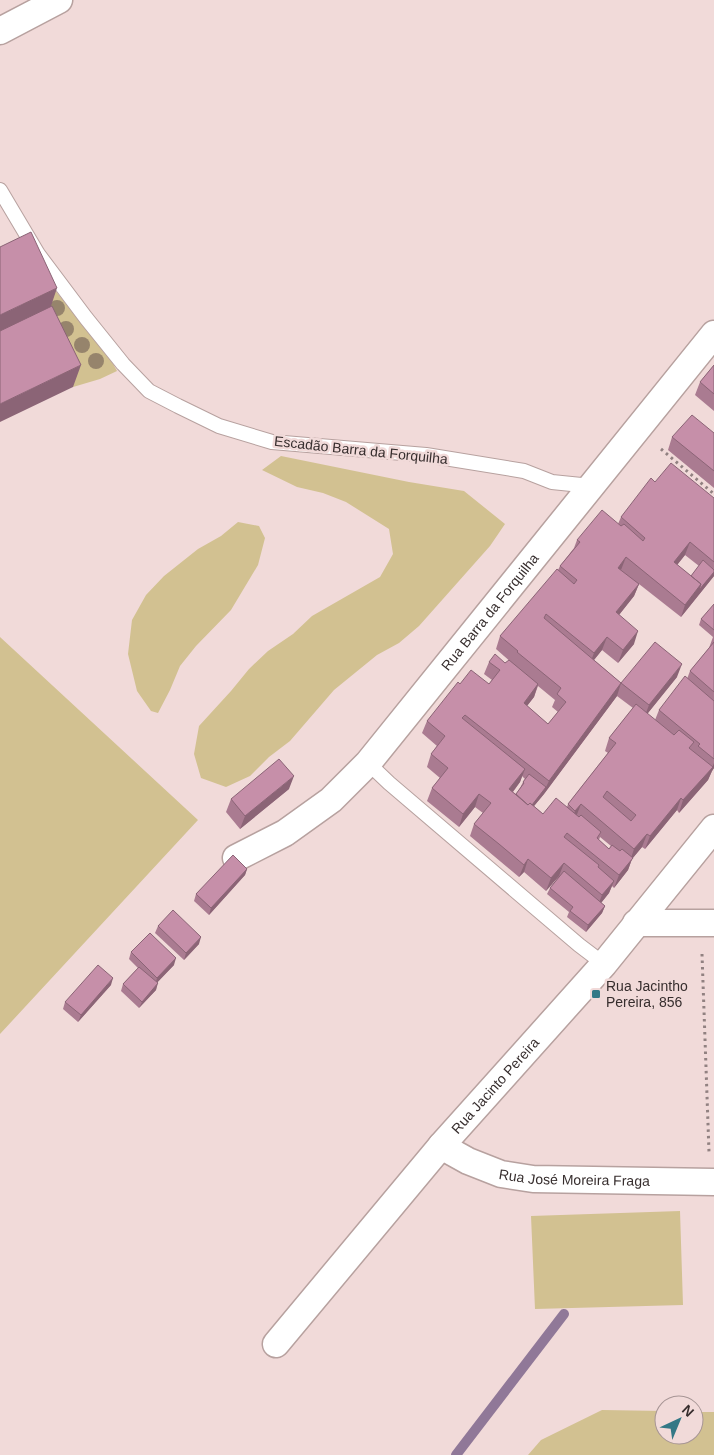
<svg xmlns="http://www.w3.org/2000/svg" width="714" height="1455" font-family="Arial,sans-serif">
<style>
.green{fill:#d2c191}
.lines{fill:none;stroke-linecap:round;stroke-linejoin:round}
.stream{stroke:#907898;stroke-width:10}
.lane-casing{stroke:#b7a19f;stroke-width:16}
.street-casing{stroke:#b7a19f;stroke-width:29}
.path{stroke:#918181;stroke-width:3;stroke-dasharray:2.5 4;stroke-linecap:butt}
.lane{stroke:#fff;stroke-width:14}
.street{stroke:#fff;stroke-width:26}
.tree{fill:#96846c}
.wall{fill:#aa7b91;fill-rule:evenodd}
.shaded-wall{fill:#8b6476}
.building{fill:#c68fa9;stroke:#8b6476;fill-rule:evenodd}
.poi-dot{fill:#337886;stroke:#f1dad9;stroke-width:2}
.labels{text-anchor:middle;dominant-baseline:central;stroke-width:5;stroke-linejoin:round;paint-order:stroke}
.street-label{font-size:14px;fill:#372e2e;stroke:#f1dad9}
.poi-label{font-size:14px;fill:#372e2e;stroke:#f1dad9;text-anchor:start}
</style>
<rect width="100%" height="100%" fill="#f1dad9"/>
<!-- green -->
<path class="green" d="M44,277L107,353L117,371L100,379L73,387L0,333Z
M281,456L409,482L464,491L505,524L490,546L419,626L399,643L377,655L334,690L290,741L269,757L250,776L226,787L201,778L194,754L199,726L231,691L249,669L268,651L293,634L312,616L380,577L393,554L389,529L346,502L323,493L297,487L262,470Z
M238,522L259,526L265,538L258,565L231,610L196,646L180,666L170,690L158,713L151,711L137,691L128,654L132,620L146,595L164,576L198,549L221,536Z
M0,637L198,820L0,1034Z
M680,1211L683,1305L535,1309L531,1216Z
M602,1410L664,1411V1435H694V1412H714V1455H528L541,1440Z"/>
<g class="lines">
<!-- stream -->
<path class="stream" d="M456,1455L564,1314"/>
<defs>
<path id="lane" d="M0,190L38,254L86,318L123,364L149,391L178,406L219,426L272,442L426,455L524,471L552,482L591,486
M368,763L389,783L579,945L604,964"/>
<g id="street">
<path d="M0,31L59,0"/>
<path id="s1" d="M236,858L285,833L331,800L368,763L714,334"/>
<path d="M636,923H714"/>
<path id="s2" d="M441,1146L468,1161L501,1174L533,1179L714,1182"/>
<path id="s3" d="M276,1344L441,1146L604,964L714,828"/>
</g>
</defs>
<!-- lane casing -->
<use href="#lane" class="lane-casing"/>
<!-- street casing -->
<use href="#street" class="street-casing"/>
<!-- path -->
<path class="path" d="M661,449L714,494
M702,954L709,1152"/>
<!-- lane -->
<use href="#lane" class="lane"/>
<!-- street -->
<use href="#street" class="street"/>
</g>
<!-- trees -->
<g class="tree">
<circle cx="57" cy="308" r="8"/>
<circle cx="66" cy="329" r="8"/>
<circle cx="82" cy="345" r="8"/>
<circle cx="96" cy="361" r="8"/>
</g>
<!-- wall -->
<path class="wall" d="M714,365V411L695,395L700,382Z
M714,433V488L668,450L672,437Z
M655,482L714,498V576L681,617L639,584L634,596L619,615L634,644L618,663L602,650L594,660L621,683L677,677L647,714L655,720L659,710L687,679L690,671L709,648L713,637L699,625L701,619L714,605V768L712,771L708,780L679,813L677,810L645,849L642,847L632,859L628,870L614,888L612,886L609,893L601,903L605,906L602,913L586,932L567,917L569,912L547,894L550,888L559,876L546,891L524,872L519,877L470,836L474,824L483,813L475,807L459,827L427,801L432,788L440,778L427,767L431,754L437,746L422,733L427,721L460,684H489L492,680L484,674L489,662L505,663L511,662L496,649L500,636L558,570L560,566L574,548L577,540L618,524L621,517ZM685,555L699,566L691,576L677,565ZM538,686L555,700L552,707L558,712L548,724L527,706L534,697ZM617,696L633,708L609,738L605,751L608,753L568,804L567,807L543,814L534,806L544,794ZM522,776L525,779L523,782L520,788L516,794L513,792L520,782ZM600,837L611,846L609,849L599,840Z
M289,789L240,829L226,812L231,799Z
M247,869L245,875L209,915L194,901L196,894Z
M158,926L199,944L184,960L155,933Z
M131,952L174,965L157,982L156,990L139,1008L121,991L123,984L138,968L129,959Z
M111,985L78,1022L63,1009L65,1002Z"/>
<!-- shaded-wall -->
<path class="shaded-wall" d="M57,288L50,309L0,333V315Z
M81,365L73,387L0,422V404Z
M690,542L685,555L669,575L674,562Z
M626,557L621,570L618,568Z
M714,572V576L681,617L685,605L701,584Z
M639,584L634,596L611,625L616,612Z
M638,631L634,644L618,663L623,650Z
M607,637L602,650L589,666L594,653Z
M682,664L677,677L644,718L649,705Z
M621,683L617,696L544,794L524,818L526,811L546,787L549,781Z
M538,684L534,697L519,716L524,703Z
M714,763V768L712,771L708,780L679,813L683,800L712,768Z
M525,769L520,782L505,802L509,789Z
M294,776L289,789L240,829L245,816Z
M479,794L475,807L459,827L463,814Z
M681,798L677,810L645,849L650,836Z
M581,804L576,817L571,823L575,811Z
M647,834L642,847L632,859L628,870L614,888L619,875L630,861L634,849Z
M528,859L524,872L519,877L524,865Z
M564,863L559,876L546,891L551,878Z
M247,869L245,875L209,915L211,908Z
M614,881L609,893L597,908L602,895Z
M605,906L602,913L586,932L588,925Z
M201,937L199,944L184,960L186,953Z
M176,958L174,965L155,985L157,978Z
M113,978L111,985L78,1022L81,1015Z
M158,983L156,990L139,1008L142,1002Z"/>
<!-- building -->
<path class="building" d="M31,232L57,288L0,315V247Z
M52,306L81,365L0,404V331Z
M714,365V394L700,382Z
M692,415L714,433V471L672,437Z
M671,463L714,498V562L690,542L674,562L701,584L685,605L626,557L618,568L639,584L616,612L638,631L623,650L607,637L594,653L546,614L544,618L621,683L655,642L682,664L649,705L621,683L549,781L465,715L462,718L525,769L509,789L528,805L530,803L543,814L556,798L579,817L581,815L601,832L597,838L609,849L612,845L620,851L622,849L633,858L619,875L567,833L564,837L599,865L598,867L614,881L602,895L564,863L551,878L528,859L524,865L499,844L474,824L491,803L479,794L463,814L432,788L448,768L431,754L445,736L427,721L458,682L460,684L471,670L489,684L500,670L489,662L495,654L505,663L509,660L538,684L524,703L548,724L566,702L557,694L561,688L517,652L518,651L500,636L557,569L574,584L577,580L560,566L580,542L577,540L602,510L621,526L624,524L643,541L645,538L621,517L651,478L655,482Z
M703,560L714,570V572L699,590L701,584L691,576Z
M714,604V630L701,619Z
M714,642V692L690,671Z
M685,676L714,701V759L698,746L700,744L659,710Z
M636,704L674,735L679,730L694,742L689,748L713,767L683,800L681,798L650,836L647,834L634,849L581,804L575,811L568,804L616,743L609,738ZM607,791L636,815L631,821L603,797Z
M279,759L294,776L245,816L231,799Z
M529,774L546,787L532,805L530,803L528,805L516,794L524,783L523,782Z
M233,855L247,869L211,908L196,894Z
M564,871L605,906L588,925L570,911L573,907L550,888Z
M173,910L201,937L186,953L158,926Z
M150,933L176,958L157,978L131,952Z
M98,965L113,978L81,1015L65,1002Z
M139,967L158,983L142,1002L123,984Z"/>
<!-- markers -->
<rect class="poi-dot" x="591" y="989" width="10" height="10" rx="2.5"/>
<g class="labels">
<!-- street labels -->
<g class="street-label">
<text transform="translate(361 450) rotate(6)">Escadão Barra da Forquilha</text>
<text stroke="none"><textPath href="#s1" startOffset="358">Rua Barra da Forquilha</textPath></text>
<text stroke="none"><textPath href="#s3" startOffset="339">Rua Jacinto Pereira</textPath></text>
<text stroke="none"><textPath href="#s2" startOffset="140">Rua José Moreira Fraga</textPath></text>
</g>
<!-- poi labels -->
<g class="poi-label">
<text x="606" y="986">Rua Jacintho<tspan x="606" dy="16">Pereira, 856</tspan></text>
</g>
</g>
<!-- north arrow -->
<g transform="translate(679 1420) rotate(44)"><circle r="24" fill="#f1dad9" stroke="#a79595"/>
<path d="M0-4L9 19L0 12L-9 19Z" fill="#337886"/>
<text y="-8" font-size="14" font-weight="bold" text-anchor="middle" fill="#372e2e">N</text>
</g>
</svg>
